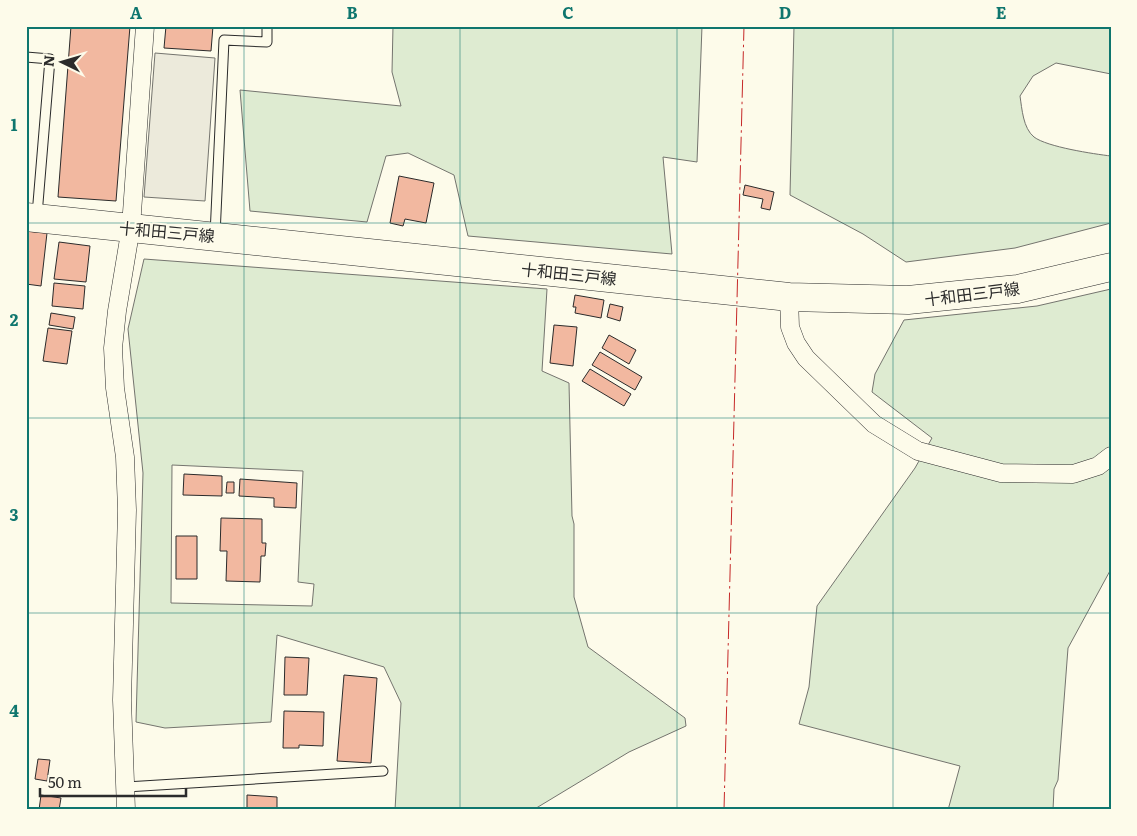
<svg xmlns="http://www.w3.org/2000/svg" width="1137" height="836" font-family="Literata,'Noto Sans JP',serif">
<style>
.green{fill:#deebd1;stroke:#74746e;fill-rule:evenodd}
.parking{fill:#eceadb;stroke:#74746e}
.building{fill:#f2b8a0;stroke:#2b2b2b}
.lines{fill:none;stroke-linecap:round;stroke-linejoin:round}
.lane-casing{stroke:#2b2b2b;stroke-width:11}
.street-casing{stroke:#2b2b2b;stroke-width:19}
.primary-casing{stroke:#2b2b2b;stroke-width:29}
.lane{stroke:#fdfbea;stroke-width:9}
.street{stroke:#fdfbea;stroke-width:18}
.primary{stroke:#fdfbea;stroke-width:28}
.power{stroke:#c62828;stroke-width:1;stroke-dasharray:18 4 2.5 4;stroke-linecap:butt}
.grid{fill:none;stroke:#0f766e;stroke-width:1;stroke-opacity:0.55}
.labels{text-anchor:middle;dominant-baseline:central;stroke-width:4;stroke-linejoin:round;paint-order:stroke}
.street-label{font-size:16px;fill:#2b2b2b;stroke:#fdfbea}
.neatline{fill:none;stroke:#0f766e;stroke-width:2}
.grid-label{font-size:16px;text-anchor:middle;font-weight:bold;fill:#0f766e}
</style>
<rect width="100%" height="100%" fill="#fdfbea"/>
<!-- green -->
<path class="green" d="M393,26H702L697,162L663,157L672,254L468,236L454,175L408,153L386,156L367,222L250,211L240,90L401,106L392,72Z
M794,26H1111V74L1056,63L1033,76L1020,96C1022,109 1023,128 1034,137C1047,147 1094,154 1111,156V223L1015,248L906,262L863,234L790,195Z
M144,259L547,289L542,371L569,383L572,516L574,524V597L588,647L685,718L686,726L629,752L533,810H395L401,703L384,667L277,635L271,722L165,728L136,722L143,473L128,329ZM172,465L303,471L298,582L314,584L312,606L171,603Z
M1111,289V569L1068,648L1058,780L1054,789L1053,810H948L960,766L799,724L809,687L817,606L915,468L932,438L872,392L875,374L904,320L1037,306Z"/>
<!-- parking -->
<path class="parking" d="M155,53L215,58L205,201L144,197Z"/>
<!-- building -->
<path class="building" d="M71,26H130L116,201L58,197Z
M166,26H213L211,51L164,48Z
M399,176L434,183L426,223L405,219L403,226L390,223Z
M745,185L774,192L770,210L761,208L763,199L743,195Z
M26,231L47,233L41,286L26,284Z
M59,242L90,246L86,282L54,279Z
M54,283L85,286L83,309L52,306Z
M575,295L604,300L601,318L575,313L576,307H573Z
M610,304L623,307L620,321L607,317Z
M51,313L75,317L73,329L49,325Z
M554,325L577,327L573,366L550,363Z
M48,328L72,331L67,364L43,361Z
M609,335L636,350L629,364L602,348Z
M600,352L642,377L635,390L592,365Z
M590,369L631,394L624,406L582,381Z
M184,474L222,476V496L183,495Z
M240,479L297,483L296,508L274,507V498L239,496Z
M227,482H234V493H226Z
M221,518L262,519V543H266L265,556H261L260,582L226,581L227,551H220Z
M176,536H197V579H176Z
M285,657L309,658L307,695H284Z
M344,675L377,678L371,763L337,761Z
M284,711L324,712L323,746L299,745V748H283Z
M38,759L50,760L47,781L35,779Z
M41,795L61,798L59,810H39Z
M247,795L277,797V810H247Z"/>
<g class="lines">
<defs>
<path id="lane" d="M26,57L50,59L37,215
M215,235L224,40L267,42V26
M126,787L383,771"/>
<path id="street" d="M789,297L790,327L796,343L806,358L874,424L918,451L1001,473L1073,474L1098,466L1111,456
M126,810L122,700L127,510L125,457L115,388L113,348L117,311L131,227L145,26"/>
<path id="primary" d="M26,217L789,297L908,300L1018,289L1111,267"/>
</defs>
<!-- lane casing -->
<use href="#lane" class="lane-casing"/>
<!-- street casing -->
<use href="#street" class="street-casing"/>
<!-- primary casing -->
<use href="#primary" class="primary-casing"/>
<!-- lane -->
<use href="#lane" class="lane"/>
<!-- street -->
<use href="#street" class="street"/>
<!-- primary -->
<use href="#primary" class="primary"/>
<!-- power -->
<path class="power" d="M724,810L744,26"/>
</g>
<!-- grid -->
<path class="grid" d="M244,26V810M460,26V810M677,26V810M893,26V810M26,223H1111M26,418H1111M26,613H1111"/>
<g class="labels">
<!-- street labels -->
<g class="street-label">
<text transform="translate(167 231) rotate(5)">十和田三戸線</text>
<text transform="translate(569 273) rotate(6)">十和田三戸線</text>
<text transform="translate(972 293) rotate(-7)">十和田三戸線</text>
</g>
</g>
<!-- border -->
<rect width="1137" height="836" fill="none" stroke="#fdfbea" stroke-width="55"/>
<!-- north arrow -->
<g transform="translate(62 62) rotate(275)" stroke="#fdfbea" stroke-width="4" paint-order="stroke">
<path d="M0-4L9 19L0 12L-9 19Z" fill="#2b2b2b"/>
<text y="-8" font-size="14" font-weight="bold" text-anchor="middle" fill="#2b2b2b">N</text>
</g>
<!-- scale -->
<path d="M40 788v8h146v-8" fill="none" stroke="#2b2b2b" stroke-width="2.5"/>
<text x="48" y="788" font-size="15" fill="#2b2b2b" stroke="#fdfbea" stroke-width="4" paint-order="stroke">50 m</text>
<rect x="28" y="28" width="1082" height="780" class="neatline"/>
<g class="grid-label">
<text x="136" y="19">A</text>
<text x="352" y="19">B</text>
<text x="568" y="19">C</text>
<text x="785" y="19">D</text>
<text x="1001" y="19">E</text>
<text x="14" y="131">1</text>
<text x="14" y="326">2</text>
<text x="14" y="521">3</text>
<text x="14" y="717">4</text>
</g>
</svg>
